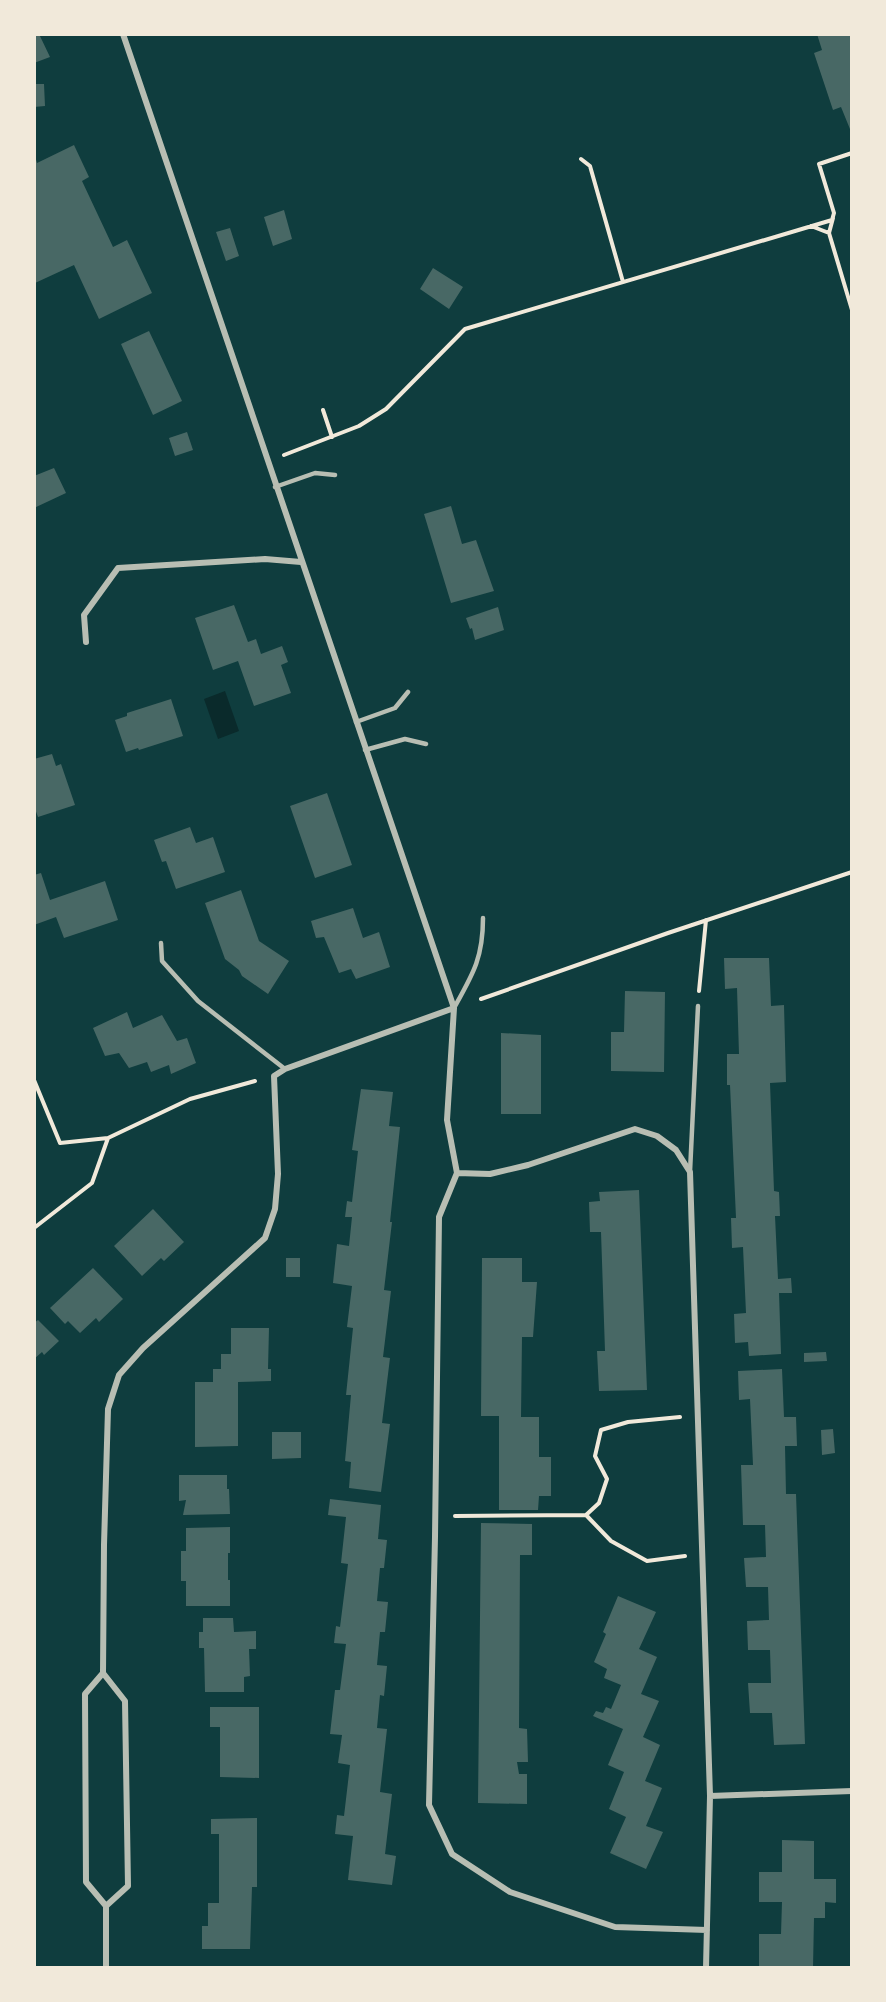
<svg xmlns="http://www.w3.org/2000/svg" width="886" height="2002" font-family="'DM Sans',sans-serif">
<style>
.water{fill:#0a2a2b}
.building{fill:#486865}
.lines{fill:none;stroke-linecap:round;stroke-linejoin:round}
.path{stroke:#f1e9da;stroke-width:4}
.service{stroke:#b8beb3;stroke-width:4.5}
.minor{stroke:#b8beb3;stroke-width:6}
</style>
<rect width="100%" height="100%" fill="#0f3d3e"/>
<!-- water -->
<path class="water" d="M225,691L239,731L218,739L204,699Z"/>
<!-- building -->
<path class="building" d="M39,34L50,57L34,63V35Z
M817,34H852V134L841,107L833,110L814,53L822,50Z
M34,84H44L45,106L34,107Z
M74,145L89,177L82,181L113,247L127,240L152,293L99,319L74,265L35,283V156L37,163Z
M284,210L292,239L273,246L264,217Z
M230,228L239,256L226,261L216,232Z
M433,268L463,287L449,309L420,289Z
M149,331L182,401L153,415L121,344Z
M187,432L193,450L175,456L169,438Z
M54,468L66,493L34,508V476Z
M451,506L462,544L476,540L494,591L451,603L424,514Z
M234,605L248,642L256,639L261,654L282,646L288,662L281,665L291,693L254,706L238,661L213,670L195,618Z
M498,607L504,630L475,640L472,628L470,629L466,618Z
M171,699L183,736L139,750L138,748L126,752L115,720L127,716V713Z
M52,754L56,766L61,764L75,805L38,817L34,806V759Z
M327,793L352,865L315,878L290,806Z
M190,827L196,843L213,837L225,872L176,889L166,861L162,862L154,840Z
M41,873L50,900L105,881L118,920L64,938L56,917L34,925V875Z
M241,890L259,941L289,961L268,994L242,976L239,970L225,959L205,903Z
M353,908L363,938L379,932L390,967L356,979L351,969L339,973L324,937L316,938L311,921Z
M724,958H769L771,1006L784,1005L786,1082L770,1083L774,1191L779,1192L780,1216H775L778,1279L791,1278L792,1293H779L781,1354L749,1356L748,1342L735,1343L734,1314L746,1313L743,1247L732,1248L731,1218H736L730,1085H727V1054H739L737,988L725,989Z
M625,991L665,992L664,1072L611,1071V1032H624Z
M127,1012L133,1028L162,1015L177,1041L187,1038L196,1063L171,1074L169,1065L151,1072L147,1062L129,1068L119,1053L105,1056L93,1028Z
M501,1033L541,1035V1114H501Z
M361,1089L393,1092L389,1126L400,1127L390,1222H392L384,1290L391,1291L383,1357L390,1358L382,1423L390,1424L381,1492L349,1488L351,1462L345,1461L351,1395H346L353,1328L347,1327L352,1286L333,1283L337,1244L349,1246L352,1217H345L347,1201L352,1202L358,1151L352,1150Z
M639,1190L647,1390L599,1391L597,1351H605L601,1232H590L589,1202L600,1201L599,1192Z
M153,1209L184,1242L164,1261L161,1258L142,1276L114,1246Z
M286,1258H300V1277H286Z
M482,1258H522V1282H537L533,1337H522L521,1417H539V1457H551V1496H539L538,1510H499V1416H481Z
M93,1268L123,1299L99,1322L96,1318L80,1333L68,1321L65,1324L50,1308Z
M38,1320L59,1341L44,1355L42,1352L34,1359V1323Z
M231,1328H269L268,1369H271V1381L238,1382V1446L195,1447V1382H213V1369H221V1354H231Z
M826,1352L827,1361L804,1362V1353Z
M782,1369L784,1417H796L797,1446H785L786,1494H796L805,1744L774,1745L772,1713H750L748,1683H771L770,1650H748L747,1621L769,1620L768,1587H746L744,1558L766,1557L765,1525H743L741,1465H753L750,1399L739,1400L738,1371Z
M833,1429L835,1453L822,1455L821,1430Z
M272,1432H301V1458L272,1459Z
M179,1475H227V1489H229L230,1514L183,1515L186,1500L179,1501Z
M330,1499L381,1505L378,1539L387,1540L384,1568H380L377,1601L388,1602L385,1632H380L377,1665L387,1666L384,1696L380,1695L377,1728L387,1729L380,1792L392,1794L385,1854L396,1856L392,1885L348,1880L353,1836L335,1834L337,1815L344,1816L350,1765L338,1763L342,1735L330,1734L335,1690H340L346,1644L334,1643L336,1626L340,1627L348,1564L341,1563L346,1517L328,1515Z
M481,1523L532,1524V1555H520L519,1728L527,1729L528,1762H517L519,1774H527V1804L478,1803Z
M230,1527V1553H228V1580H230V1606H186V1581H181V1551H186V1528Z
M618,1596L656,1612L639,1649L657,1657L641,1694L659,1701L643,1737L660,1745L645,1781L662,1788L646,1826L663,1832L646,1869L610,1853L626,1817L609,1809L624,1772L608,1765L623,1729L593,1716L596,1711L603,1713L606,1707L611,1709L621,1685L604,1678L607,1669L594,1662L606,1634L603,1632Z
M203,1618H233L234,1632L256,1631V1649H249L250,1676L244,1677V1692H205L204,1648H199V1632H203Z
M210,1707H259V1778L220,1777V1727H210Z
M257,1818V1887H252L250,1949H202V1926H208V1903H219V1834H211V1819Z
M782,1840L814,1841V1879H836V1903L825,1902V1918H814L813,1968H759V1934H781L782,1902H759V1872H782Z"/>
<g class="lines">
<!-- path -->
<path class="path" d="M581,159L590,166L623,282
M833,218L829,233L852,310
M811,226L829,233
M323,410L332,437
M284,455L359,426L386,409L465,329L832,220L834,213L819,164L852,153
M699,991L706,920
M481,999L668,933L852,872
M34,1080L60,1143L108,1138
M34,1228L92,1183L108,1138L190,1099L255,1081
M586,1515L599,1503L607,1479L595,1456L601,1430L628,1422L680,1417
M455,1516L586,1515L611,1541L647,1561L685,1556"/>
<!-- service -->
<path class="service" d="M275,487L315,473L335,475
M356,722L395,708L408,692
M365,750L405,739L426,744
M161,943L162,961L198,1001L285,1069
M454,1008C473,974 483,958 483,918
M690,1172L698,1006"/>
<!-- minor -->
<path class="minor" d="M123,34L454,1008L447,1120L457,1173L439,1217L435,1537L429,1805L452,1854L510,1892L615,1927L707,1930
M86,642L84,615L118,568L265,559L301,562
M457,1173L490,1174L528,1165L635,1129L657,1136L676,1150L690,1172L710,1796L706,1968
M103,1673L85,1694L86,1882L106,1906L128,1886L125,1701L103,1673L104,1545L108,1409L119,1375L143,1348L265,1238L275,1209L278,1174L274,1076L285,1069L454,1008
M710,1796L852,1791
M106,1906V1968"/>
</g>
<!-- border -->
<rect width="886" height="2002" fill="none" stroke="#f1e9da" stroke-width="72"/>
</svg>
